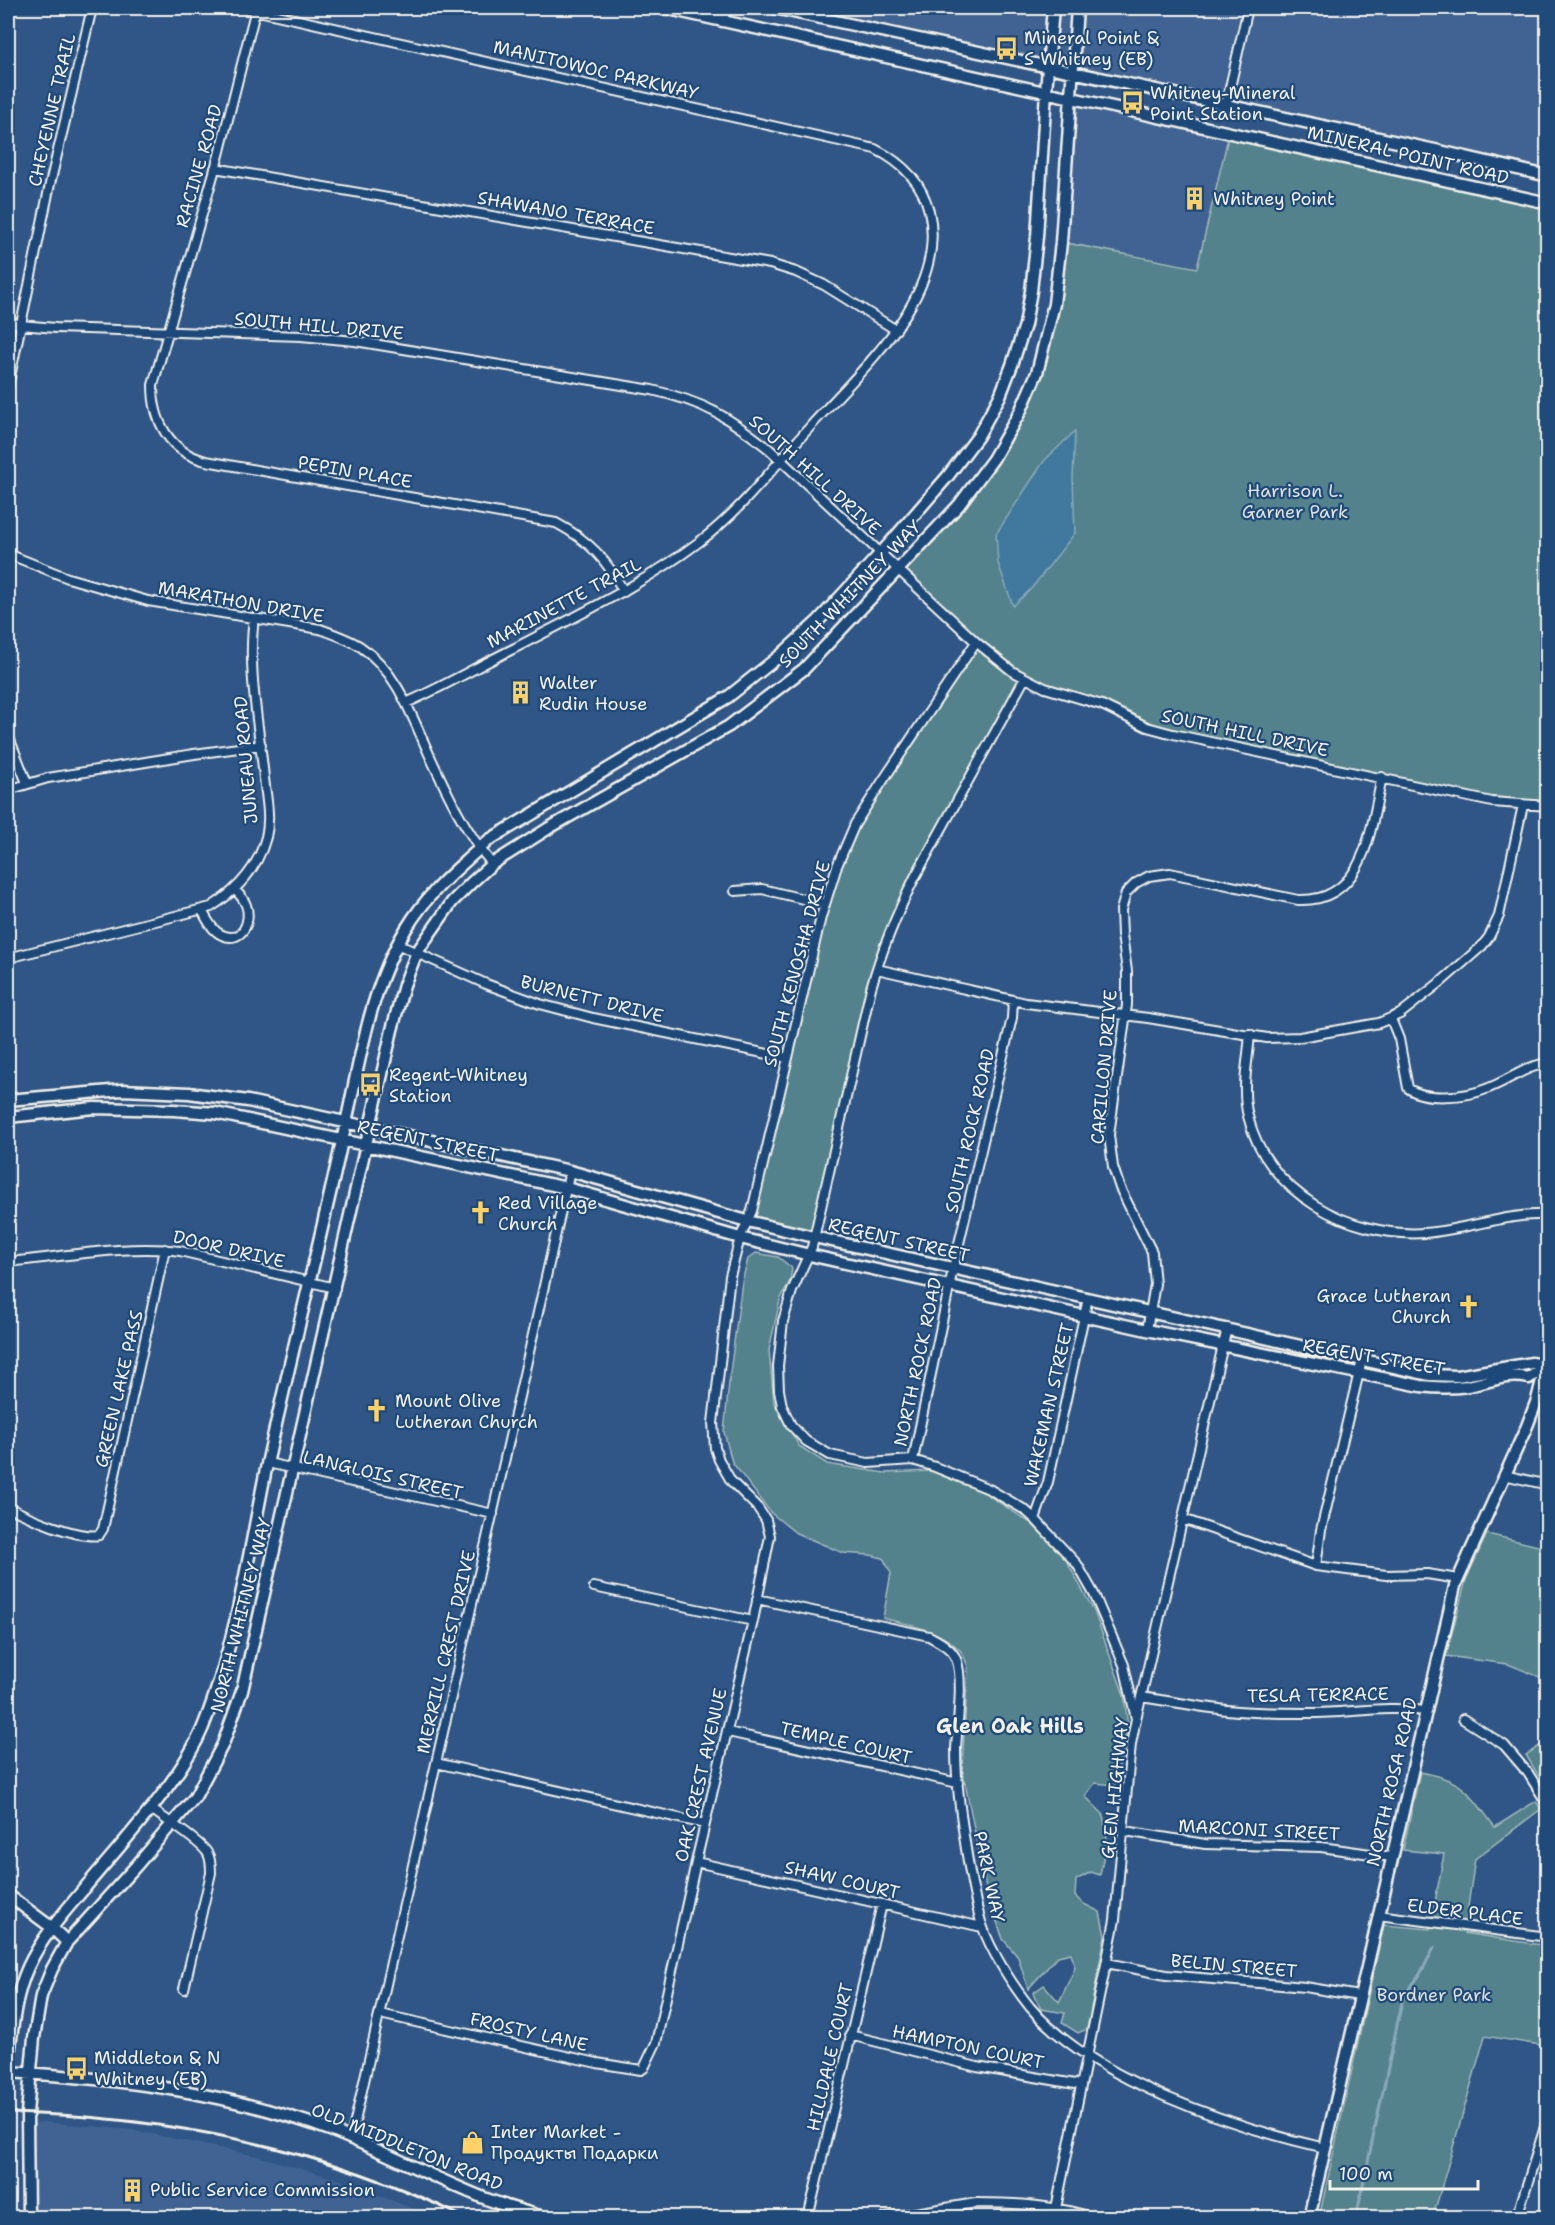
<svg xmlns="http://www.w3.org/2000/svg" width="1555" height="2225" font-family="'Shantell Sans',sans-serif">
<style>
.built{fill:#406393}
.green{fill:#53828c;stroke:#a4baba;stroke-width:1.5}
.water{fill:#41799d;stroke:#89a9bb;stroke-width:1.5}
.lines{fill:none;stroke-linecap:round;stroke-linejoin:round}
.stream{stroke:#89a9bb;stroke-width:3}
.street-casing{stroke:#f4f1e8;stroke-width:12}
.secondary-casing{stroke:#f4f1e8;stroke-width:15}
.street{stroke:#1f4a7a;stroke-width:8}
.secondary{stroke:#1f4a7a;stroke-width:10}
.rail{stroke:#f4f1e8;stroke-width:3}
.labels{text-anchor:middle;dominant-baseline:central;stroke-width:4.5;stroke-linejoin:round;paint-order:stroke}
.poi-label{font-size:18px;fill:#f4f1e8;stroke:#1f4a7a;text-anchor:start}
.street-label{font-size:18px;fill:#f4f1e8;stroke:#1f4a7a}
.park-label{font-size:18px;fill:#dce0da;stroke:#1f4a7a}
.neighbourhood-label{font-size:20px;font-weight:bold;fill:#f4f1e8;stroke:#1f4a7a}
</style>
<rect width="100%" height="100%" fill="#2f5687"/>
<filter id="ink" filterUnits="userSpaceOnUse"><feTurbulence type="fractalNoise" baseFrequency=".0167" numOctaves="2"/><feDisplacementMap in="SourceGraphic" scale="12" xChannelSelector="R" yChannelSelector="G"/><feConvolveMatrix kernelMatrix="1 2 1 2 8 2 1 2 1" color-interpolation-filters="sRGB"/></filter>
<g filter="url(#ink)">
<!-- built -->
<path class="built" d="M774,8H1547V176Z
M1071,97L1228,132L1227,142L1197,268L1061,242Z
M44,2122L133,2130L257,2156L344,2181L433,2217H28L27,2123Z"/>
<!-- green -->
<path class="green" d="M1228,132L1547,203V806L1523,805L1173,734L1025,678L915,877L881,953L814,1237L748,1221L821,917L855,824L976,642L897,569L993,459L1037,373L1061,242L1197,268L1227,142Z
M756,1253L778,1257L792,1268L790,1281L780,1300L769,1350L774,1403L799,1446L827,1464L885,1473L931,1471L985,1493L1032,1524L1066,1560L1094,1611L1124,1695L1128,1726L1115,1785L1095,1783L1085,1796L1103,1814L1107,1839L1100,1875L1091,1872L1076,1880L1075,1896L1082,1903L1100,1912L1105,1936L1087,2029L1078,2033L1062,2023L1065,2013L1041,2009L1033,1993L1044,1985L1059,2002L1075,1968L1071,1953L1058,1956L1028,1989L1018,1957L1003,1939L987,1893L962,1768L968,1667C966,1662 964,1655 960,1650C941,1630 909,1625 883,1618L891,1573L883,1558L870,1555L843,1553L796,1533L771,1513L732,1462L724,1432L730,1373L742,1282L748,1259Z
M1487,1534L1547,1548V1680L1508,1664L1446,1656L1466,1580Z
M1547,1741V1790L1526,1755Z
M1420,1772C1465,1780 1469,1793 1495,1827L1536,1801L1541,1809L1475,1859L1464,1933L1547,1946V2046L1485,2036L1433,2217L1319,2218L1384,1925L1430,1929L1444,1854L1403,1850Z"/>
<!-- water -->
<path class="water" d="M1075,431L1073,478L1075,533L1031,589L1013,606L998,563L996,534L1044,461Z"/>
<g class="lines">
<!-- stream -->
<path class="stream" d="M1356,2218L1403,1997L1419,1976L1434,1948"/>
<defs>
<path id="street" d="M245,8L875,149C901,162 922,182 929,211C949,296 859,371 809,428C773,467 742,510 699,542C642,585 578,615 515,648C478,666 443,687 406,703
M256,8L219,155L153,385C153,421 169,452 206,461L556,523C590,541 606,559 624,592
M1226,105L1248,8
M215,168L770,264L796,272L824,285L896,330
M8,321L20,325L56,328L301,336L355,341L652,390C704,402 727,416 769,449L976,642L1012,671L1045,688L1102,705L1147,727L1173,734L1492,802L1548,806
M8,387L50,184L92,8
M8,554L68,578L148,601L320,629C334,634 349,639 361,647C397,671 412,717 429,754C447,793 465,831 492,864
M1025,678L915,877C897,913 882,949 871,988L812,1247L792,1291L783,1321L778,1366L779,1390L782,1406L791,1425L806,1441L830,1455L868,1463L913,1460L935,1467L989,1489L1025,1510L1035,1519L1077,1564L1094,1594L1124,1665L1136,1719
M8,735L27,783
M8,790L48,778L194,754L261,745
M735,891L762,889L824,904
M202,910C206,918 212,931 222,935C242,944 252,921 246,905C244,899 239,894 235,890
M397,944L486,984L540,1004L593,1018L787,1058
M8,958L211,907C238,890 258,868 266,837C271,818 266,796 264,778C259,725 247,670 254,618
M877,969L1026,1003L1148,1018L1267,1038L1300,1037L1379,1023L1400,1014L1442,981L1482,946L1489,937L1499,916L1523,805
M1391,1019L1399,1039L1408,1088C1424,1101 1467,1097 1486,1089C1507,1082 1525,1066 1548,1063
M1250,1034C1248,1062 1241,1089 1248,1116C1266,1193 1350,1238 1425,1233C1466,1230 1506,1213 1548,1215
M8,1262C62,1257 127,1244 180,1251L335,1288
M1147,1330L1155,1284L1152,1252L1120,1188L1113,1167L1109,1135L1127,1005V971L1122,935L1121,910L1126,893L1136,883L1149,876L1170,873L1298,900C1366,903 1371,826 1382,777
M913,1460L953,1269L1012,1018L1013,1000
M268,1463L493,1514
M1504,1475L1548,1485
M8,1507C28,1517 77,1539 99,1535L103,1529L165,1249
M1035,1519L1048,1482L1088,1298
M1183,1519L1316,1566L1386,1575L1427,1574L1458,1579
M1316,1566L1321,1530L1362,1360
M594,1587L753,1621
M757,1599L929,1636C938,1641 952,1648 956,1659C964,1677 957,1728 956,1749C956,1782 961,1816 966,1849C970,1874 974,1900 982,1925C990,1950 1013,1986 1030,2007C1092,2080 1233,2127 1325,2148
M1141,1697C1170,1701 1198,1707 1227,1710C1253,1713 1279,1713 1305,1713C1345,1714 1385,1705 1425,1711
M1463,1719L1504,1745L1528,1773L1548,1805
M728,1732L958,1783
M436,1763L705,1824
M150,1808C163,1818 203,1843 208,1854C211,1860 211,1867 211,1873L184,1989
M1125,1831L1205,1844L1321,1847L1392,1857
M696,1862L982,1927
M1378,1915L1548,1937
M1107,1963L1166,1975L1305,1987L1359,1996
M380,2014L597,2063L641,2070L644,2068L656,2043L696,1862L753,1621L770,1536L766,1520L758,1508L731,1481L719,1460L715,1448L713,1423L730,1276L740,1238L752,1211L821,917L837,866L855,824L884,779L976,642
M850,2035L977,2067L1081,2085
M351,2139L570,1171
M808,2218L882,1904
M885,2218L976,2203C1016,2203 1056,2205 1094,2218
M1054,2218L1115,1920L1131,1744L1136,1719L1227,1328
M1514,2218L1520,2207L1548,2117"/>
<path id="secondary" d="M664,8L1548,203
M774,8L1435,150L1548,176
M722,21L725,8
M8,1100L122,1090L189,1093L248,1101L570,1171L747,1221L814,1237L1430,1375L1457,1376L1532,1363L1546,1366
M8,1117L94,1108L174,1110L215,1113L567,1188L740,1238L818,1257L1147,1330L1421,1386C1437,1388 1452,1388 1468,1386C1491,1382 1505,1373 1529,1378L1546,1366
M8,1895L51,1927L67,1942
M8,2066C12,2032 14,1998 28,1967C42,1937 62,1915 83,1890C121,1844 180,1782 203,1727C236,1644 249,1552 267,1464C291,1356 318,1249 342,1141C359,1069 367,993 406,929C429,891 457,869 489,840L728,697L782,654L818,621L890,543L948,476L978,436L1000,396L1012,365L1025,325L1031,291L1037,237L1046,91L1053,8
M8,2072C120,2079 223,2091 330,2130C384,2151 435,2179 489,2200C508,2207 527,2212 546,2218
M28,2218L27,2113L34,2038L41,1996L52,1969L67,1942L136,1866L195,1797L223,1744L242,1691L392,1030L404,985L417,952L452,902L471,883L492,864L549,828L729,726L804,669L959,505L993,459L1020,412L1037,373L1054,304L1061,242L1077,8
M1309,2218L1455,1586L1527,1426L1537,1400L1548,1357"/>
</defs>
<!-- street casing -->
<use href="#street" class="street-casing"/>
<!-- secondary casing -->
<use href="#secondary" class="secondary-casing"/>
<!-- street -->
<use href="#street" class="street"/>
<!-- secondary -->
<use href="#secondary" class="secondary"/>
<!-- rail -->
<path class="rail" d="M8,2113C165,2116 324,2148 466,2218"/>
</g>
</g>
<!-- icons -->
<defs>
<symbol id="bus-bare" viewBox="-9 -9 18 18"><path d="M-5-6H5V4H4V6H2V4H-2V6H-4V4H-5ZM-3.5-4V0h7V-4ZM-3.5 1.2v1.5H-2V1.2ZM2 1.2v1.5H3.5V1.2Z" fill="#ffd166" stroke="#1f4a7a" stroke-width="2.5" paint-order="stroke"/></symbol>
<symbol id="building-bare" viewBox="-9 -9 18 18"><path d="M-4-6H4V6H1V3H-1V6H-4ZM-2.5-4.3h1.7v1.8h-1.7ZM.8-4.3h1.7v1.8H.8ZM-2.5-1h1.7V.8h-1.7ZM.8-1h1.7V.8H.8Z" fill="#ffd166" stroke="#1f4a7a" stroke-width="2.5" paint-order="stroke"/></symbol>
<symbol id="church-bare" viewBox="-9 -9 18 18"><path d="M-1.2-6h2.4v3.5h3.3v2.4h-3.3V6h-2.4V-.1h-3.3v-2.4h3.3Z" fill="#ffd166" stroke="#1f4a7a" stroke-width="2.5" paint-order="stroke"/></symbol>
<symbol id="shop-bare" viewBox="-9 -9 18 18"><path d="M-5-2.5h2.3a2.7 3.5 0 0 1 5.4 0H5L5.5 6h-11ZM-1.5-2.5h3a1.5 2.3 0 0 0-3 0Z" fill="#ffd166" stroke="#1f4a7a" stroke-width="2.5" paint-order="stroke"/></symbol>
</defs>
<g fill-rule="evenodd">
<use href="#bus-bare" x="990" y="32" width="33" height="33"/>
<use href="#bus-bare" x="1116" y="86" width="33" height="33"/>
<use href="#building-bare" x="1178" y="182" width="33" height="33"/>
<use href="#building-bare" x="504" y="676" width="33" height="33"/>
<use href="#bus-bare" x="354" y="1068" width="33" height="33"/>
<use href="#church-bare" x="464" y="1196" width="33" height="33"/>
<use href="#church-bare" x="1452" y="1290" width="33" height="33"/>
<use href="#church-bare" x="360" y="1394" width="33" height="33"/>
<use href="#bus-bare" x="60" y="2052" width="33" height="33"/>
<use href="#shop-bare" x="456" y="2126" width="33" height="33"/>
<use href="#building-bare" x="116" y="2174" width="33" height="33"/>
</g>
<g class="labels">
<!-- poi labels -->
<g class="poi-label">
<text x="1024" y="38">Mineral Point &amp;<tspan x="1024" dy="21">S Whitney (EB)</tspan></text>
<text x="1150" y="93">Whitney-Mineral<tspan x="1150" dy="21">Point Station</tspan></text>
<text x="1213" y="199">Whitney Point</text>
<text x="539" y="683">Walter<tspan x="539" dy="21">Rudin House</tspan></text>
<text x="389" y="1075">Regent-Whitney<tspan x="389" dy="21">Station</tspan></text>
<text x="498" y="1203">Red Village<tspan x="498" dy="21">Church</tspan></text>
<text x="1451" y="1296" text-anchor="end">Grace Lutheran<tspan x="1451" dy="21">Church</tspan></text>
<text x="395" y="1401">Mount Olive<tspan x="395" dy="21">Lutheran Church</tspan></text>
<text x="94" y="2058">Middleton &amp; N<tspan x="94" dy="21">Whitney (EB)</tspan></text>
<text x="491" y="2132">Inter Market -<tspan x="491" dy="21">Продукты Подарки</tspan></text>
<text x="150" y="2190">Public Service Commission</text>
</g>
<!-- street labels -->
<g class="street-label">
<text transform="translate(596 70) rotate(13)">MANITOWOC PARKWAY</text>
<text transform="translate(52 110) rotate(-77)">CHEYENNE TRAIL</text>
<text transform="translate(1408 155) rotate(13)">MINERAL POINT ROAD</text>
<text transform="translate(199 166) rotate(-74)">RACINE ROAD</text>
<text transform="translate(566 213) rotate(10)">SHAWANO TERRACE</text>
<text transform="translate(319 326) rotate(5)">SOUTH HILL DRIVE</text>
<text transform="translate(355 472) rotate(10)">PEPIN PLACE</text>
<text transform="translate(815 475) rotate(42)">SOUTH HILL DRIVE</text>
<text transform="translate(850 594) rotate(-46)">SOUTH WHITNEY WAY</text>
<text transform="translate(241 602) rotate(10)">MARATHON DRIVE</text>
<text transform="translate(564 603) rotate(-28)">MARINETTE TRAIL</text>
<text transform="translate(1245 733) rotate(12)">SOUTH HILL DRIVE</text>
<text transform="translate(246 760) rotate(-95)">JUNEAU ROAD</text>
<text transform="translate(797 964) rotate(-75)">SOUTH KENOSHA DRIVE</text>
<text transform="translate(592 999) rotate(14)">BURNETT DRIVE</text>
<text transform="translate(1104 1067) rotate(-85)">CARILLON DRIVE</text>
<text transform="translate(970 1131) rotate(-77)">SOUTH ROCK ROAD</text>
<text transform="translate(428 1141) rotate(12)">REGENT STREET</text>
<text transform="translate(899 1240) rotate(13)">REGENT STREET</text>
<text transform="translate(229 1249) rotate(13)">DOOR DRIVE</text>
<text transform="translate(1374 1357) rotate(10)">REGENT STREET</text>
<text transform="translate(918 1362) rotate(-78)">NORTH ROCK ROAD</text>
<text transform="translate(119 1389) rotate(-77)">GREEN LAKE PASS</text>
<text transform="translate(1049 1405) rotate(-77)">WAKEMAN STREET</text>
<text transform="translate(383 1475) rotate(13)">LANGLOIS STREET</text>
<text transform="translate(241 1615) rotate(-76)">NORTH WHITNEY WAY</text>
<text transform="translate(446 1652) rotate(-77)">MERRILL CREST DRIVE</text>
<text transform="translate(1318 1695) rotate(-1)">TESLA TERRACE</text>
<text transform="translate(846 1743) rotate(13)">TEMPLE COURT</text>
<text transform="translate(701 1775) rotate(-77)">OAK CREST AVENUE</text>
<text transform="translate(1392 1782) rotate(-77)">NORTH ROSA ROAD</text>
<text transform="translate(1115 1788) rotate(-84)">GLEN HIGHWAY</text>
<text transform="translate(1259 1830) rotate(3)">MARCONI STREET</text>
<text transform="translate(989 1877) rotate(78)">PARK WAY</text>
<text transform="translate(842 1880) rotate(13)">SHAW COURT</text>
<text transform="translate(1465 1912) rotate(7)">ELDER PLACE</text>
<text transform="translate(1234 1966) rotate(5)">BELIN STREET</text>
<text transform="translate(529 2032) rotate(13)">FROSTY LANE</text>
<text transform="translate(968 2047) rotate(12)">HAMPTON COURT</text>
<text transform="translate(830 2057) rotate(-77)">HILLDALE COURT</text>
<text transform="translate(407 2147) rotate(22)">OLD MIDDLETON ROAD</text>
</g>
<!-- park labels -->
<g class="park-label">
<text x="1295" y="491">Harrison L.<tspan x="1295" dy="21">Garner Park</tspan></text>
<text x="1434" y="1995">Bordner Park</text>
</g>
<!-- neighbourhood labels -->
<g class="neighbourhood-label">
<text x="1010" y="1726">Glen Oak Hills</text>
</g>
</g>
<!-- margin -->
<rect width="1555" height="2225" fill="none" stroke="#1f4a7a" stroke-width="30"/>
<rect x="15" y="15" width="1525" height="2195" fill="none" stroke="#f4f1e8" stroke-width="2" filter="url(#ink)"/>
<!-- scale -->
<path d="M1330 2180v9h148v-9" fill="none" stroke="#f4f1e8" stroke-width="3"/>
<text x="1339" y="2180" font-size="18" fill="#f4f1e8" stroke="#1f4a7a" stroke-width="4.5" paint-order="stroke">100 m</text>
</svg>
